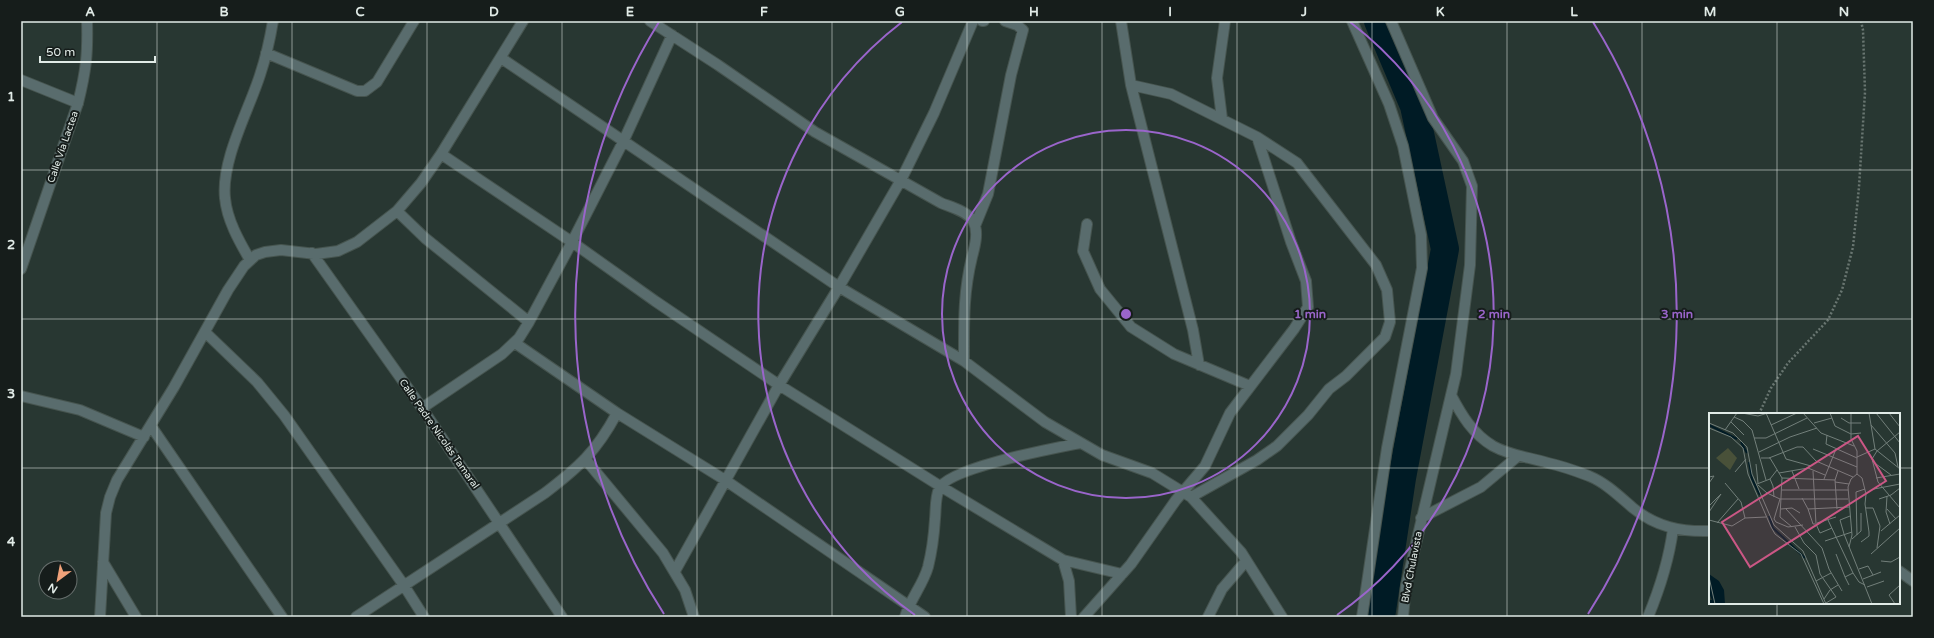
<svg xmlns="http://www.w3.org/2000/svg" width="1934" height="638" font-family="'Varela Round',sans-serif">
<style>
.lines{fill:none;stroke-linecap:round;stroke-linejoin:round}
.river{stroke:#001b25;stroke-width:28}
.minor-casing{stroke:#46544f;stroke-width:12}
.tertiary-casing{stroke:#46544f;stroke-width:12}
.path{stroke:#697671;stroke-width:2.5;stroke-dasharray:2 2;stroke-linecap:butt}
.minor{stroke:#596c6d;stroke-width:10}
.tertiary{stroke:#596c6d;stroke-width:10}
.grid{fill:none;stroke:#e1ebe7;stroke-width:1;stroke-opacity:0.55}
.ring{fill:none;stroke:#9a65cb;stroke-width:2}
.labels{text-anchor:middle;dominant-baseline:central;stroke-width:4;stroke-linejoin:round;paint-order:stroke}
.street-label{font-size:10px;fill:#e1ebe7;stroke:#161d1b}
.inset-river{fill:none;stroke:#001b25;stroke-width:2}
.inset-road{fill:none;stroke:#727f7a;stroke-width:1}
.view{fill:#cb5785;fill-opacity:0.15;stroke:#cb5785;stroke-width:2}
.inset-edge{fill:none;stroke:#e1ebe7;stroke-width:2}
.centre{fill:#9a65cb;stroke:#161d1b;stroke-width:2}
.ring-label{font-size:12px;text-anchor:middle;font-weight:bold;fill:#9a65cb;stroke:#161d1b;stroke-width:4;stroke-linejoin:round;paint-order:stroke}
.neatline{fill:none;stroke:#e1ebe7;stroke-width:1.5}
.grid-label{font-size:13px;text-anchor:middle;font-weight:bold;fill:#e1ebe7}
</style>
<rect width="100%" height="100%" fill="#283732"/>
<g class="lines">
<!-- river -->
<path class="river" d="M1378,21L1414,106L1445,249L1402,478L1381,617"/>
<defs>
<path id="minor" d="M650,21L718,65L815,132L941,203C951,207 967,211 973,221C979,231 975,246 972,257C963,294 964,323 964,361
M982,21H984
M1121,21L1131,85L1193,330L1199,365
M1352,21L1389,104L1403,146L1421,235L1422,268L1387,448L1362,617
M1391,21L1433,118L1463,161L1472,186L1470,265L1456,374L1406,586L1403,617
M266,53L357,91H365L377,82L414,21
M501,58L839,287L964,361L1045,422L1102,455L1152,473L1191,497L1241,552L1282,617
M21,80L78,103
M1131,85L1171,94L1257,137L1297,163L1376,265L1387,290L1390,322L1385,337L1346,376L1329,389L1308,415L1277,446L1257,460L1191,497
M1222,119L1217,78L1225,21
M441,154L572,242L655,301L779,385L940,486L1063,560L1122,574
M397,211L425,238L529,322
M1087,224L1083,251L1100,289L1131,327L1174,354L1250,386
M975,226L988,194L1011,75L1023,30L1017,25L1005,21
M312,253L422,408L562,617
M250,260C239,241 227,220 225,198C221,160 249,110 260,75C266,57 270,39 273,21
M205,332L257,382L284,415L403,584L424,617
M515,343L617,413L725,480L925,617
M1451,395C1462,416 1473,434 1493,446C1511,456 1529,457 1548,463C1562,466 1576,471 1589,476C1606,483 1619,496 1633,508C1656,527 1681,532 1710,531
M21,396L80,410L144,437
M422,408L502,354L519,338L529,322L572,242L624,140L672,35
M151,426L282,617
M586,460L663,553L685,590L694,617
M1421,518L1481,487L1517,457
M1063,560L1069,581L1071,617
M103,562L136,617
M675,571L779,385L839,287L901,180L934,113L973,21
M1899,571L1913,581
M100,617L106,513L110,497L117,480L174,387L228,290L244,266L256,255L265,252L281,250L316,254L338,251L357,242L397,211L421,183L441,154L523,21
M356,617L545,493C579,467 596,452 617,413
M905,617C910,599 923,585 928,567C932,551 934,535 935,519C936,509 935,498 939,489C947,468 1055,448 1080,443
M1084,617L1131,564L1176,500L1205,466L1230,413L1294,329L1308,307L1306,281L1291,242L1257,137
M1208,617L1222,589L1246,561
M1648,617C1660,588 1669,560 1673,529"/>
<path id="tertiary" d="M21,269L78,103C86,71 88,54 87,21"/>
</defs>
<!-- minor casing -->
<use href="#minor" class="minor-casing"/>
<!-- tertiary casing -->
<use href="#tertiary" class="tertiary-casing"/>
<!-- path -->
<path class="path" d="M1759,414L1771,388L1788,363L1828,320L1842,290L1853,247L1859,187L1865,92L1863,30L1861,21"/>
<!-- minor -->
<use href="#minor" class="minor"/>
<!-- tertiary -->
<use href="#tertiary" class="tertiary"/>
</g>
<!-- grid -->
<path class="grid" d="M157,21V617M292,21V617M427,21V617M562,21V617M697,21V617M832,21V617M967,21V617M1102,21V617M1237,21V617M1372,21V617M1507,21V617M1642,21V617M1777,21V414M21,170H1913M21,319H1913M21,468H1710M1899,468H1913M1777,603V617"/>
<!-- distance rings -->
<g class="ring">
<circle cx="1126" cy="314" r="184"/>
<path d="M915 615A368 368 0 0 1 902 22M1350 22A368 368 0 0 1 1337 615"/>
<path d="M664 614A551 551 0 0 1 659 22M1593 22A551 551 0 0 1 1588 614"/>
</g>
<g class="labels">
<!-- street labels -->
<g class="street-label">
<text transform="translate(63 147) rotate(-71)">Calle Vía Lactea</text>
<text transform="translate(439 434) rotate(55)">Calle Padre Nicolás Tamaral</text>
<text transform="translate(1412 567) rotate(-79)">Blvd Chulavista</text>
</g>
</g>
<!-- overview -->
<g transform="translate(1709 413)">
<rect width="191" height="191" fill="#283732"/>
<path d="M19,35L28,45L21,57L7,45Z" fill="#495139"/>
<path d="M0,161L10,168L15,177L16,191H0V187H3L0,180Z" fill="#001b25"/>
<path class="inset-river" d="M0,12L28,26M32,29L38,40M40,49L43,66L51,82M60,103L64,115L96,145"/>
<path class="inset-road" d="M33,0L49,3L59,0M57,0L77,46L102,53M94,0L112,20L145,33M121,0L126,13L142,21L152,20M142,0V26L148,38V61M160,0L166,36L191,56M167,0L191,30M180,0L191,14M25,4L34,8L43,17L57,67M132,5L140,10H152M22,9L35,22M0,10L24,20L38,34L43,61L65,112L94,138L117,191M105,10L123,5M62,12L88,0M162,12L186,40L189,54M0,15L22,24L34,35L39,61L62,114L66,121L92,141L115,191M16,17L28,0M191,19L168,38L163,46L169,69L191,95M118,22L117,31L148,45M45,25H57L98,5M104,36L148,54M50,39L81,24L108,15M148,44L166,36M52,45H61L73,65L71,104L83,114M60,45L88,34H94L107,48L144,64M163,48L182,62M47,51L49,70M83,58L90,76M104,58L107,111L111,120L123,115M26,59L37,46M70,60L99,55L116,62M148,61L153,65L157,81L156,91L160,119V123L152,129M0,64L5,63L0,70M73,65L126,67M167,65L191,61M61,66L64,73L65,84M115,66L127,36M126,69L140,71M16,70L32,89L36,105M48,71L61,66L68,57M49,72L58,80L71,86H139M165,76L191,71M73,77H139M178,83L177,99L181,111M93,85L99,96L140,94M71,86L65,106L67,109L79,114L94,112M170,86L182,82L191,75M0,93L12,81L0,99M157,95H164L171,113L168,135M72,96L83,95L91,100M77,96L113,135L120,156L133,178M99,96L104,111H106M128,96L126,67L129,58M178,96L187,106M141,103L131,107L135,121L163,191M36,105L57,104M0,107L23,113L36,105M119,107L144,160L150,169L156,172M8,110L29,86M108,110L127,104M86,114L95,130L107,142L111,161L127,184L117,190M172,118L191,102M148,122L147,79L156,76M143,126L152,118V100M116,128L143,119M140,134L143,122L139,74L142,66L148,61M127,141L136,164M162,141L191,115M172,148L182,149L191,144M150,156L159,153L164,162M0,164L6,191M154,166L172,159M107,168L122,160M140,172L136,164L144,160M158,174L175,168M115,186L121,177L129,172M186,191L180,182L191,172"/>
<path class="view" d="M149,23L177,68L41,154L13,109Z"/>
<rect width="191" height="191" class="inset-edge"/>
</g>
<circle cx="1126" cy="314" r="6" class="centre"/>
<g class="ring-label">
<text x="1310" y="318">1 min</text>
<text x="1494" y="318">2 min</text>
<text x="1677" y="318">3 min</text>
</g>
<!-- border -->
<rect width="1934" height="638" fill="none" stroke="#161d1b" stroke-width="44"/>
<!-- north arrow -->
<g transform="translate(58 580) rotate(212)"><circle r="19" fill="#161d1b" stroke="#676f6d"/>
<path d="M0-3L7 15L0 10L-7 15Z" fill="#f0a27a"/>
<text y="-6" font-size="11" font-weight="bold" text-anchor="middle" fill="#e1ebe7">N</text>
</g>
<!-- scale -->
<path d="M40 56v6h115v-6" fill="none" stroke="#e1ebe7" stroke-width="2"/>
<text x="46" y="56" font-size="12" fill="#e1ebe7" stroke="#161d1b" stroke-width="3" paint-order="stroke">50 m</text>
<rect x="22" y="22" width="1890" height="594" class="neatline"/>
<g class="grid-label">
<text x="90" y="16">A</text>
<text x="224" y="16">B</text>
<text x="360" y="16">C</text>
<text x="494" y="16">D</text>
<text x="630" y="16">E</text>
<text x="764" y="16">F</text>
<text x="900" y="16">G</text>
<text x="1034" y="16">H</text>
<text x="1170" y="16">I</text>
<text x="1304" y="16">J</text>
<text x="1440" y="16">K</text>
<text x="1574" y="16">L</text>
<text x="1710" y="16">M</text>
<text x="1844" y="16">N</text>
<text x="11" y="101">1</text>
<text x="11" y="249">2</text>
<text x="11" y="398">3</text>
<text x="11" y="546">4</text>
</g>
</svg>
